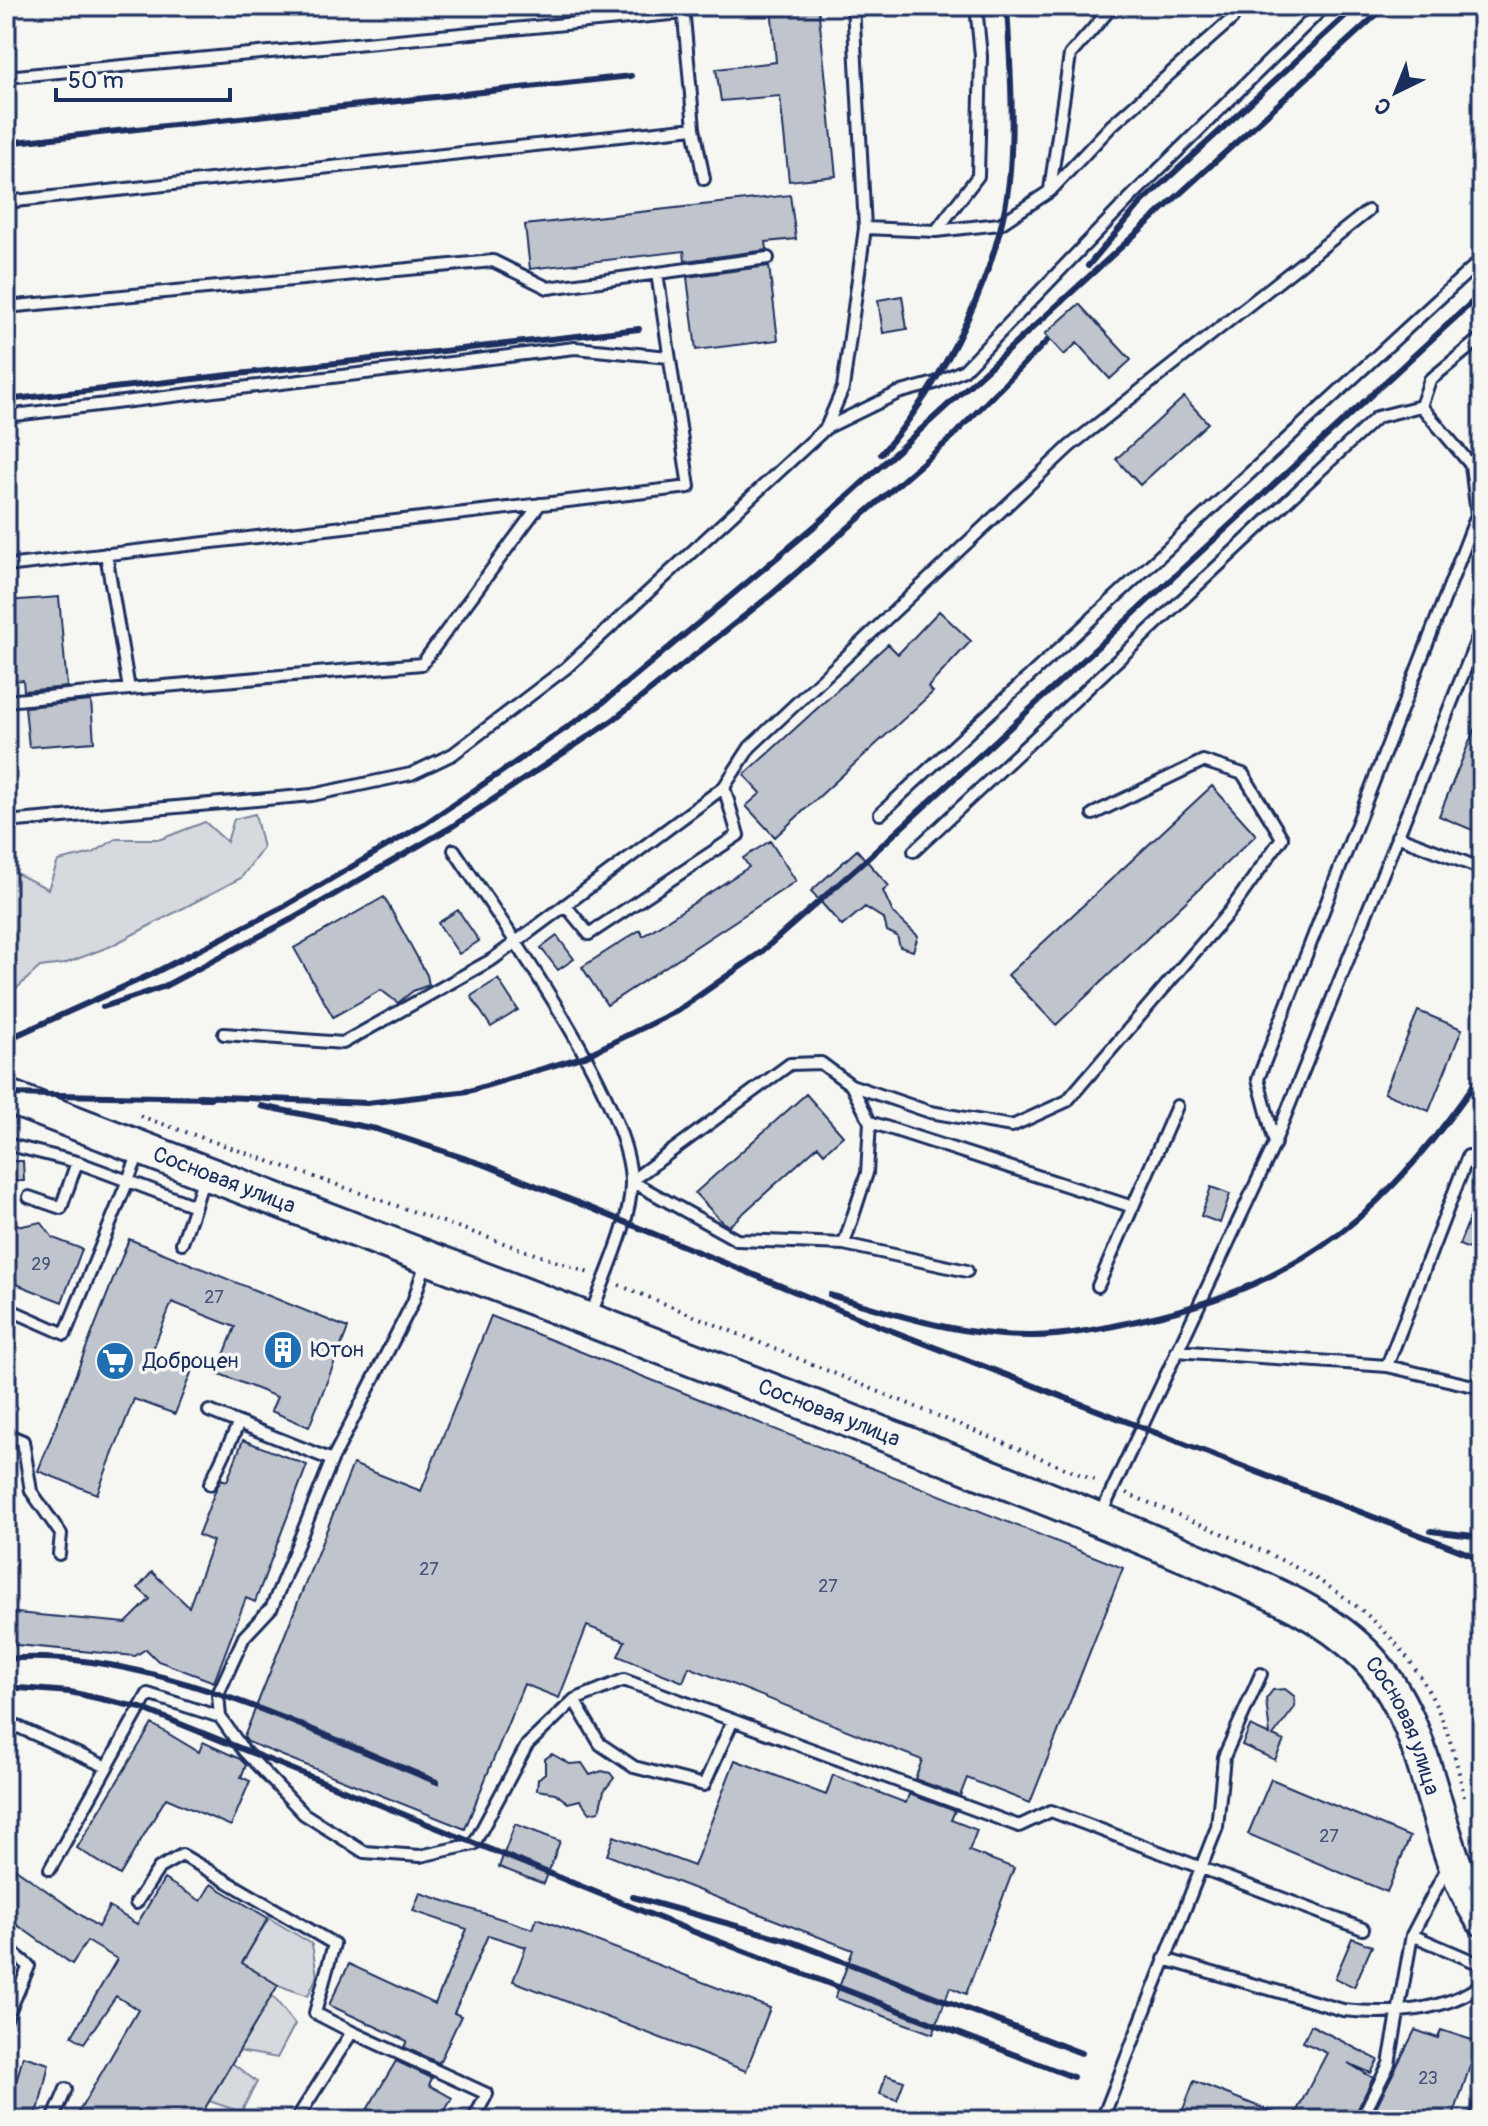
<svg xmlns="http://www.w3.org/2000/svg" width="1488" height="2126" font-family="Pangolin,sans-serif">
<style>
.green{fill:#d6d9dd;stroke:#78849e;stroke-width:2}
.building{fill:#c0c4cd;stroke:#1b2f5e;stroke-width:2}
.lines{fill:none;stroke-linecap:round;stroke-linejoin:round}
.lane-casing{stroke:#1b2f5e;stroke-width:16}
.primary-casing{stroke:#1b2f5e;stroke-width:38}
.path{stroke:#1b2f5e;stroke-width:4;stroke-dasharray:2 6;stroke-linecap:butt}
.lane{stroke:#f6f6f2;stroke-width:10}
.primary{stroke:#f6f6f2;stroke-width:32}
.rail{stroke:#1b2f5e;stroke-width:6}
.labels{text-anchor:middle;dominant-baseline:central;stroke-width:7;stroke-linejoin:round;paint-order:stroke}
.number-label{font-size:18px;fill:#44547a}
.street-label{font-size:22px;fill:#1b2f5e;stroke:#f6f6f2}
.poi-label{font-size:22px;fill:#1b2f5e;stroke:#f6f6f2;text-anchor:start}
</style>
<rect width="100%" height="100%" fill="#f6f6f2"/>
<filter id="ink" filterUnits="userSpaceOnUse"><feTurbulence type="fractalNoise" baseFrequency=".0125" numOctaves="2"/><feDisplacementMap in="SourceGraphic" scale="16" xChannelSelector="R" yChannelSelector="G"/><feConvolveMatrix kernelMatrix="1 2 1 2 8 2 1 2 1" color-interpolation-filters="sRGB"/></filter>
<g filter="url(#ink)">
<!-- green -->
<path class="green" d="M255,814L263,848L241,878L111,946L64,964L40,967L6,998V868L48,889L58,861L93,853L116,839H161L205,822L227,842L234,819Z
M269,1918L312,1944L317,1976L308,1996L278,1985L242,1963Z
M272,1995L295,2024L277,2058L239,2051Z
M232,2063L257,2082L241,2112L209,2101Z"/>
<!-- building -->
<path class="building" d="M771,6H818L836,176L789,181L780,96L721,101L716,69L776,62Z
M790,195L796,239L766,242L767,250L685,261L684,251L530,269L525,225Z
M769,266L778,340L696,350L687,277Z
M902,296L907,329L883,333L878,300Z
M1079,304L1131,360L1110,379L1077,343L1064,355L1045,334Z
M1184,397L1208,423L1140,485L1116,459Z
M59,597L67,687L24,691L23,680L6,682V601Z
M939,611L971,641L928,687L933,692L775,837L746,806L761,793L744,775L888,644L898,654Z
M91,701L94,742L29,747L25,707Z
M1481,713H1482V834L1439,816Z
M1212,786L1256,835L1056,1025L1008,975Z
M770,841L796,881L607,1005L582,967L640,930L643,936L749,867L743,858Z
M857,850L889,886L883,891L893,913L918,936L913,951L900,947L897,936L887,931L884,919L865,907L842,926L811,891Z
M384,897L427,975L429,985L413,991L398,1003L381,990L333,1017L294,948Z
M458,910L479,941L459,954L438,923Z
M557,936L574,959L558,970L541,948Z
M498,979L518,1010L491,1027L471,996Z
M1418,1011L1462,1029L1429,1111L1384,1093Z
M806,1094L843,1136L824,1153L818,1146L729,1226L722,1222L695,1193Z
M6,1161H23L24,1181H6Z
M1211,1187L1230,1194L1220,1223L1201,1216Z
M1481,1190H1482V1254L1459,1245Z
M11,1222L22,1226L41,1222L53,1238L82,1249L62,1302L6,1280V1236Z
M129,1239L348,1328L309,1427L271,1411L277,1397L217,1373L235,1327L172,1302L151,1354L192,1370L175,1414L134,1399L97,1494L38,1471Z
M491,1316L1123,1568L1030,1803L967,1778L960,1796L915,1779L922,1760L689,1667L683,1682L618,1656L625,1641L587,1626L559,1698L524,1684L465,1829L248,1742L244,1737L353,1464L421,1491Z
M243,1440L307,1465L255,1602L246,1598L214,1682L158,1661L146,1649L135,1656L6,1644V1612L126,1623L150,1599L138,1588L152,1572L189,1607L213,1541L198,1535L216,1489L221,1479L227,1481Z
M1285,1689L1294,1696L1295,1707L1273,1736L1284,1741L1275,1760L1242,1745L1250,1726L1270,1735L1266,1699L1273,1690Z
M152,1724L199,1752L203,1742L240,1759L246,1765L241,1777L250,1781L231,1826L166,1798L120,1875L77,1848Z
M552,1754L570,1764L582,1763L590,1775L602,1771L610,1773L614,1778L604,1791L599,1811L590,1813L580,1800L568,1803L555,1793L537,1790L538,1779L545,1773V1759Z
M735,1760L826,1795L833,1775L906,1803L909,1794L955,1811L951,1820L977,1830L969,1851L1014,1868L966,1994L950,1987L933,2034L835,1998L853,1950L607,1855L614,1836L694,1866Z
M1271,1779L1410,1837L1387,1892L1248,1834Z
M515,1824L560,1841L544,1884L499,1867Z
M6,1862L98,1927L109,1907L137,1924L164,1879L201,1901L211,1884L268,1918L242,1963L278,1985L198,2120H74L138,2010L116,1996L84,2043L72,2036L117,1959L87,1941L72,1964L6,1917Z
M420,1893L533,1929L537,1918L770,2008L746,2071L513,1981L526,1947L488,1935L454,2013L461,2016L439,2063L404,2047L407,2041L329,2005L349,1964L435,2004L467,1929L413,1911Z
M1352,1938L1372,1946L1354,1987L1335,1978Z
M1311,2025L1378,2060L1371,2073L1348,2063L1373,2078L1357,2111L1350,2109L1344,2120H1292L1327,2053L1303,2042Z
M1415,2030L1438,2038L1441,2030L1478,2042L1452,2120H1388L1372,2115Z
M23,2056L49,2064L39,2107L31,2120H6V2100L14,2090Z
M396,2061L432,2078L429,2085L452,2098L440,2120H361Z
M886,2075L904,2081L897,2100L880,2094Z
M1194,2081L1290,2119V2120H1179Z"/>
<g class="lines">
<defs>
<path id="lane" d="M683,6L694,128L704,179
M6,77L682,13
M1050,189L1070,55L1113,6
M6,202L694,128
M865,228L936,231L978,176L981,56L976,6
M936,231L1000,224L1050,191L1112,125L1232,19L1238,6
M6,307L493,261L548,288L768,258
M1421,406L1430,380L1482,337
M6,416L575,348L669,357
M826,428L843,388L865,228L853,6
M106,554L129,689L422,664L540,504
M6,566L689,487L657,273
M6,701L129,689
M880,814L1482,259
M6,822L312,795L411,774L453,754L566,668L826,428L898,393L935,383L964,370L1132,196L1325,6
M1397,836L1482,869
M454,850C503,924 628,1096 631,1181C632,1221 604,1277 591,1315
M914,851L1377,417L1421,406
M565,905L589,934L738,835L724,787
M224,1034L343,1043L493,959L724,787L750,747L1070,446L1368,211
M851,1085L930,1112L1012,1126L1067,1101L1230,911L1282,838L1243,774L1203,761L1093,814
M870,1122L1133,1207
M1275,1141L1482,627
M6,1144L77,1162L195,1206L204,1176
M29,1197L61,1208L77,1162
M182,1243L195,1206
M844,1244L867,1173L870,1122L851,1085L821,1063L790,1064L631,1181L737,1240L844,1244L967,1271
M426,1262L413,1302L332,1460L272,1607L244,1637L218,1694L220,1717L244,1751L304,1814L364,1852L420,1856L474,1844L527,1745L574,1700L624,1680L1019,1826L1051,1811L1363,1929
M1098,1286L1177,1106
M6,1308L65,1334L140,1151
M1176,1351L1387,1366L1482,1388
M1387,1366L1468,1156
M209,1411L332,1460
M6,1434L23,1441L31,1491L61,1534L59,1554
M210,1484L239,1423
M1100,1516L1275,1143L1258,1079L1477,515L1471,465L1421,406
M574,1700L600,1744L634,1767L704,1785L733,1720
M16,1726L107,1767
M50,1869L148,1694L220,1717
M136,1903L159,1868L182,1855L334,1944L315,2013L352,2032
M1412,1935L1482,1965
M6,1947L29,1966L6,2019
M1164,1959L1343,2010C1388,2015 1445,2012 1482,1984
M53,2120L66,2089
M296,2120L352,2032L487,2094L473,2120
M1102,2120L1217,1827L1224,1757L1261,1674
M1361,2120L1389,2064L1412,1935L1449,1864
M1475,2120L1482,2099"/>
<g id="primary">
<path id="s1" d="M6,1096C331,1222 658,1344 982,1473C1054,1501 1125,1530 1196,1560C1255,1586 1318,1608 1365,1655C1435,1726 1428,1837 1482,1919"/>
</g>
</defs>
<!-- lane casing -->
<use href="#lane" class="lane-casing"/>
<!-- primary casing -->
<use href="#primary" class="primary-casing"/>
<!-- path -->
<path class="path" d="M140,1116L592,1274
M619,1285L1099,1482
M1126,1493C1290,1564 1428,1596 1464,1797"/>
<!-- lane -->
<use href="#lane" class="lane"/>
<!-- primary -->
<use href="#primary" class="primary"/>
<!-- rail -->
<path class="rail" d="M6,143L631,76
M1088,266L1141,203L1356,6
M6,400L639,329
M881,454C944,383 1003,266 1010,170C1014,115 1010,61 1007,6
M103,1007L163,987L292,919L453,826L613,720L772,594L949,440L1047,341
M6,1040L152,974L285,906L426,823L600,705L816,525L1386,6
M6,1094L210,1098
M199,1096L367,1103L469,1091L585,1056L677,1011L760,953L866,860L1482,293
M261,1106L376,1129L488,1166L864,1320L1482,1559
M830,1295C895,1315 964,1337 1032,1336C1069,1336 1110,1327 1145,1319C1310,1281 1388,1209 1482,1073
M1431,1531L1482,1537
M6,1659C143,1646 311,1731 437,1782
M6,1687L70,1692L141,1708L689,1930L1073,2077
M633,1897L790,1941L1081,2053"/>
</g>
</g>
<!-- icons -->
<defs>
<symbol id="building-disc" viewBox="-11 -11 22 22"><circle r="9.5" fill="#1f6fb2" stroke="#f6f6f2"/><path d="M-4-6H4V6H1V3H-1V6H-4ZM-2.5-4.3h1.7v1.8h-1.7ZM.8-4.3h1.7v1.8H.8ZM-2.5-1h1.7V.8h-1.7ZM.8-1h1.7V.8H.8Z" fill="#fff"/></symbol>
<symbol id="supermarket-disc" viewBox="-11 -11 22 22"><circle r="9.5" fill="#1f6fb2" stroke="#f6f6f2"/><path d="M-6-5.5h2.5l.6 2H6L4.5 2H-2.5L-4.4-4H-6ZM-1.5 3.2a1.3 1.3 0 1 0 .1 0ZM3 3.2a1.3 1.3 0 1 0 .1 0Z" fill="#fff"/></symbol>
</defs>
<g fill-rule="evenodd">
<use href="#building-disc" x="261" y="1328" width="44" height="44"/>
<use href="#supermarket-disc" x="93" y="1339" width="44" height="44"/>
</g>
<g class="labels">
<!-- number labels -->
<g class="number-label">
<text x="41" y="1264">29</text>
<text x="214" y="1297">27</text>
<text x="429" y="1569">27</text>
<text x="828" y="1586">27</text>
<text x="1329" y="1836">27</text>
<text x="1428" y="2078">23</text>
</g>
<!-- street labels -->
<g class="street-label">
<text stroke="none"><textPath href="#s1" startOffset="234">Сосновая улица</textPath></text>
<text stroke="none"><textPath href="#s1" startOffset="882">Сосновая улица</textPath></text>
<text stroke="none"><textPath href="#s1" startOffset="1554">Сосновая улица</textPath></text>
</g>
<!-- poi labels -->
<g class="poi-label">
<text x="311" y="1350">Ютон</text>
<text x="143" y="1361">Доброцен</text>
</g>
</g>
<!-- margin -->
<rect width="1488" height="2126" fill="none" stroke="#f6f6f2" stroke-width="32"/>
<rect x="16" y="16" width="1456" height="2094" fill="none" stroke="#1b2f5e" stroke-width="3" filter="url(#ink)"/>
<!-- north arrow -->
<g transform="translate(1396 92) rotate(223)" stroke="#f6f6f2" stroke-width="6" paint-order="stroke">
<path d="M0-6L14 30L0 20L-14 30Z" fill="#1b2f5e"/>
<text y="-12" font-size="22" font-weight="bold" text-anchor="middle" fill="#1b2f5e">С</text>
</g>
<!-- scale -->
<path d="M56 88v12h174v-12" fill="none" stroke="#1b2f5e" stroke-width="4"/>
<text x="68" y="88" font-size="24" fill="#1b2f5e" stroke="#f6f6f2" stroke-width="6" paint-order="stroke">50 m</text>
</svg>
